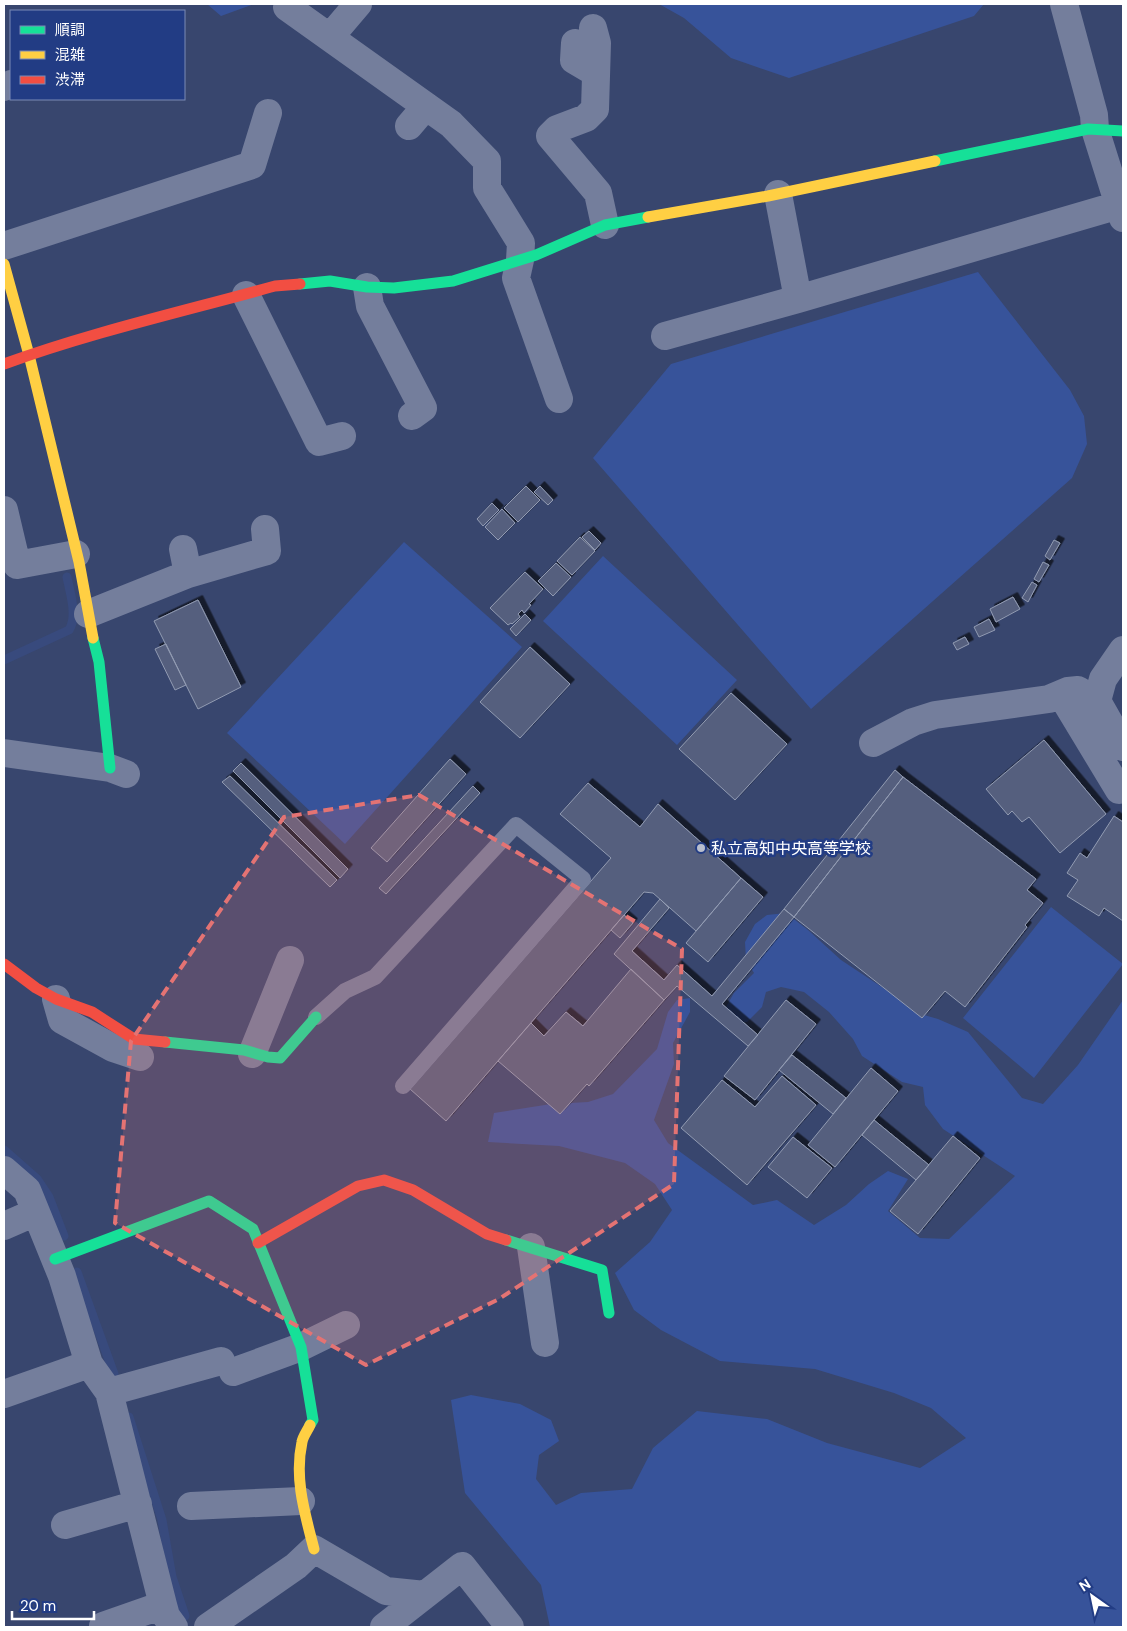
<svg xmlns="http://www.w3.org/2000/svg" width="1127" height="1631" font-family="'DM Sans','Noto Sans JP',sans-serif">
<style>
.green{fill:#37539a}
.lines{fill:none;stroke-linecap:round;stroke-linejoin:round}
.stream{stroke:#384a7d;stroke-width:9}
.building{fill:#545f7e;stroke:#929bb2;filter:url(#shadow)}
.lane{stroke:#747e9c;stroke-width:16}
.street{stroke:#747e9c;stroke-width:28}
.fast{stroke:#16e098;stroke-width:11}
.slow{stroke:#ffcf43;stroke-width:11}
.jam{stroke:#f24e42;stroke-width:11}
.marked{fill:#e47373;fill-opacity:0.2;stroke:#e47373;stroke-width:4;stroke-dasharray:10 6;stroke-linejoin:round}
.poi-dot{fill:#b9becc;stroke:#223c84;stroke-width:2}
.labels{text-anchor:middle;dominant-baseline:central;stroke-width:5;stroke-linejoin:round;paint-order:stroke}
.poi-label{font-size:16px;fill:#fff;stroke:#223c84;text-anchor:start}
</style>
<defs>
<filter id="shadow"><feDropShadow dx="4.5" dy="-4.5" stdDeviation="0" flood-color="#0009"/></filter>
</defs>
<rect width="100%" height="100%" fill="#38466e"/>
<!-- green -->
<path class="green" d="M207,4H254L221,16Z
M659,4H984L974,16L789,78L731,58L684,18Z
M978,272L1070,390L1084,416L1087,444L1072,478L811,709L593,458L671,364Z
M404,542L522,647L345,844L227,733Z
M603,556L737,680L677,745L543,621Z
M1051,907L1123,964L1034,1078L963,1018Z
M786,913L808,930L841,960L924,1015L938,1019L968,1032L1022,1098L1043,1104L1078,1065L1123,1000V1627H550L541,1585L465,1493L451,1400L471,1395L520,1404L551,1420L559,1441L539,1455L536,1479L556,1505L581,1493L632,1489L653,1448L697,1411L767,1419L827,1443L920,1468L966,1438L931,1408L894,1393L815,1369L720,1361L661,1330L634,1310L615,1273L650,1242L672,1210L655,1184L625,1163L559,1146L488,1142L494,1113L551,1104L588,1102L613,1094L657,1049L668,1012L677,1000L690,998V1012L673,1043L674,1064L654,1120L668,1143L753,1205L777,1200L814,1225L846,1205L869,1184L888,1171L908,1179L888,1211L920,1238L949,1239L1015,1176L943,1129L925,1105L923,1087L902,1082L862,1056L853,1039L829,1012L804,992L781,987L766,992L762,1007L747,1022H729L726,1007L734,993L754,973L746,960L745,942L755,924L767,915Z"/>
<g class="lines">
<!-- stream -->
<path class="stream" d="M4,660L69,630C78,616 70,593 67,577
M4,1150L37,1179L49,1197L64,1236
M77,1272L114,1374
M129,1417L162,1520L172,1577L185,1616"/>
</g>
<!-- building -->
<path class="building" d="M526,486L540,500L518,522L504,508Z
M540,486L553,500L548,505L534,492Z
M492,503L499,510L483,526L477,519Z
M502,509L515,523L498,540L485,527Z
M589,531L601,543L595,550L582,537Z
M580,537L595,551L572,575L557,561Z
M1054,540L1060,543L1050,560L1045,556Z
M1043,562L1049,565L1039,582L1034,579Z
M556,563L571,577L553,596L538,581Z
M525,572L543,589L529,604L531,605L524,613L522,610L518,614L520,617L512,624L511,623L508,625L490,608Z
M1032,582L1037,585L1028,602L1022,598Z
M1013,597L1020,609L996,622L990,609Z
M198,600L241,687L198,709L154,621Z
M525,614L531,620L516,636L510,629Z
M989,619L995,630L979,637L974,627Z
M965,637L969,644L957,650L953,643Z
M166,644L186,685L175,690L155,649Z
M530,647L570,684L520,738L480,702Z
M731,693L787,744L735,800L679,749Z
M1044,740L1106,814L1060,853L1029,817L1022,822L1012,811L1008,815L986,789Z
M450,759L466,774L387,862L371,848Z
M241,763L348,869L340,878L233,771Z
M895,770L903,777L794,917L784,909Z
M230,776L337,880L330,887L222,782Z
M903,777L1036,879L1027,890L1043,903L1025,925L1027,927L965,1007L945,991L922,1018L794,917Z
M588,783L640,827L658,804L741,878L696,931L653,893L644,892L446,1121L410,1089L611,858L560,814Z
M473,786L480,793L386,894L379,888Z
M1114,816L1123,822V921L1104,908L1099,916L1067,896L1078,880L1067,873L1080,853L1087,858Z
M741,878L763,897L708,962L686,943Z
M660,899L669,908L632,951L664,980L677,965L712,996L784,909L794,917L722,1004L758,1035L748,1046L677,986L664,1000L614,954Z
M624,915L633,923L620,938L611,930Z
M631,969L664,1000L589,1086L587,1084L560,1114L498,1061L531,1023L544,1036L566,1012L583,1026Z
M786,1000L816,1024L755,1100L724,1076Z
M792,1055L846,1098L833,1114L779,1070Z
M871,1068L898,1091L835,1167L808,1145Z
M782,1076L816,1105L747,1185L681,1128L722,1080L755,1107Z
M874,1120L929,1165L916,1180L862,1135Z
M953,1136L980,1158L918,1234L890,1211Z
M793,1137L832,1168L807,1198L768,1167Z"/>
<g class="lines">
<!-- lane -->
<path class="lane" d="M316,1017L345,991L375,977L516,825L583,879L403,1086"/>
<!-- street -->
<path class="street" d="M1064,4L1094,115L1095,129L1123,218
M287,7L451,124L487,161V188L521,243L520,260L516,278L559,399
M593,28L597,43L595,109L586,118L557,129L550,136L598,193L605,225
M330,37L358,4
M575,43L574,60L596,73
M4,87L11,84
M409,126L426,106
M778,194L798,299
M4,246L252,165L268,113
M367,287L370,306L423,408L412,416
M246,295L319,442L342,436
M665,336L798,299L1119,205
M4,510L17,565L76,554
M183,549L188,574
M88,614L188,574L267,551L265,529
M1123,650L1103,679L1097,701L1123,747
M1061,694L1119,790
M873,743L913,722L935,715L1049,699L1068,691L1078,690L1097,701
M4,753L110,768L126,774
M56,999L62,1020L113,1048L140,1057
M252,1054L290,960
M4,1170L27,1190L62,1276L89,1364L4,1394
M4,1226L36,1212
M531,1247L545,1343
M89,1364L109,1392L163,1605L166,1616L174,1627
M233,1372L301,1347L346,1325
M109,1392L221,1361
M191,1506L301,1501
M65,1525L138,1504
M103,1626L163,1605
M208,1627L296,1566L314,1549L386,1591L425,1595
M384,1627L462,1566L510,1627"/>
<!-- fast -->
<path class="fast" d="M935,161L1088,129L1123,131
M300,284L330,281L367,287L394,288L453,281L536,255L605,225L648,217
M93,638L99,662L110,768
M165,1042L244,1050L268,1057L280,1058L316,1017
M506,1240L602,1270L609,1313
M55,1259L209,1201L253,1229L301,1347L313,1420L310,1425"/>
<!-- slow -->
<path class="slow" d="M648,217L768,196L935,161
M4,264L29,355L79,562L93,638
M310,1425C308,1430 303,1436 302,1442C294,1479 305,1514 314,1549"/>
<!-- jam -->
<path class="jam" d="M4,364C92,332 185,311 275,286L300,284
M4,964L36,988L56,999L92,1012L134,1039L165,1042
M258,1243L358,1186L384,1180L413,1190L487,1234L506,1240"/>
</g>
<!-- marked area -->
<path class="marked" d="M419,795L682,949L674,1184L499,1299L366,1365L115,1223L131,1041L284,817Z"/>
<!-- markers -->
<circle class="poi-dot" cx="701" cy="848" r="5"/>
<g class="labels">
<!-- poi labels -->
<g class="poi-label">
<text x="711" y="848">私立高知中央高等学校</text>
</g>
</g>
<!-- border -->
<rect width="1127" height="1631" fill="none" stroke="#ffffff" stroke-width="10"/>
<!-- legend -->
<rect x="10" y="10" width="175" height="90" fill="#223c84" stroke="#7a8ab5"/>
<rect x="20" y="26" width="25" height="8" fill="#16e098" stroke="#7a8ab5"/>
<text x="55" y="35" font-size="15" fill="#ffffff">順調</text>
<rect x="20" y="51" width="25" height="8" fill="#ffcf43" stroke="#7a8ab5"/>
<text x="55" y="60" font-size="15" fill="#ffffff">混雑</text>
<rect x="20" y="76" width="25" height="8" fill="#f24e42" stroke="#7a8ab5"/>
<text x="55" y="85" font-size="15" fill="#ffffff">渋滞</text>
<!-- north arrow -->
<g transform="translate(1092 1596) rotate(327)" stroke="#223c84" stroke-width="4" paint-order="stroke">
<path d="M0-4L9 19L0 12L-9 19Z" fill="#ffffff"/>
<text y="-8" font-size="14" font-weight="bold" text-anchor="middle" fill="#ffffff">N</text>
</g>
<!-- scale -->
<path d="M12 1611v8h82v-8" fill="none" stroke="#ffffff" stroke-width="2.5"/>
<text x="20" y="1611" font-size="15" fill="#ffffff" stroke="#223c84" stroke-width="4" paint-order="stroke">20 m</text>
</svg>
